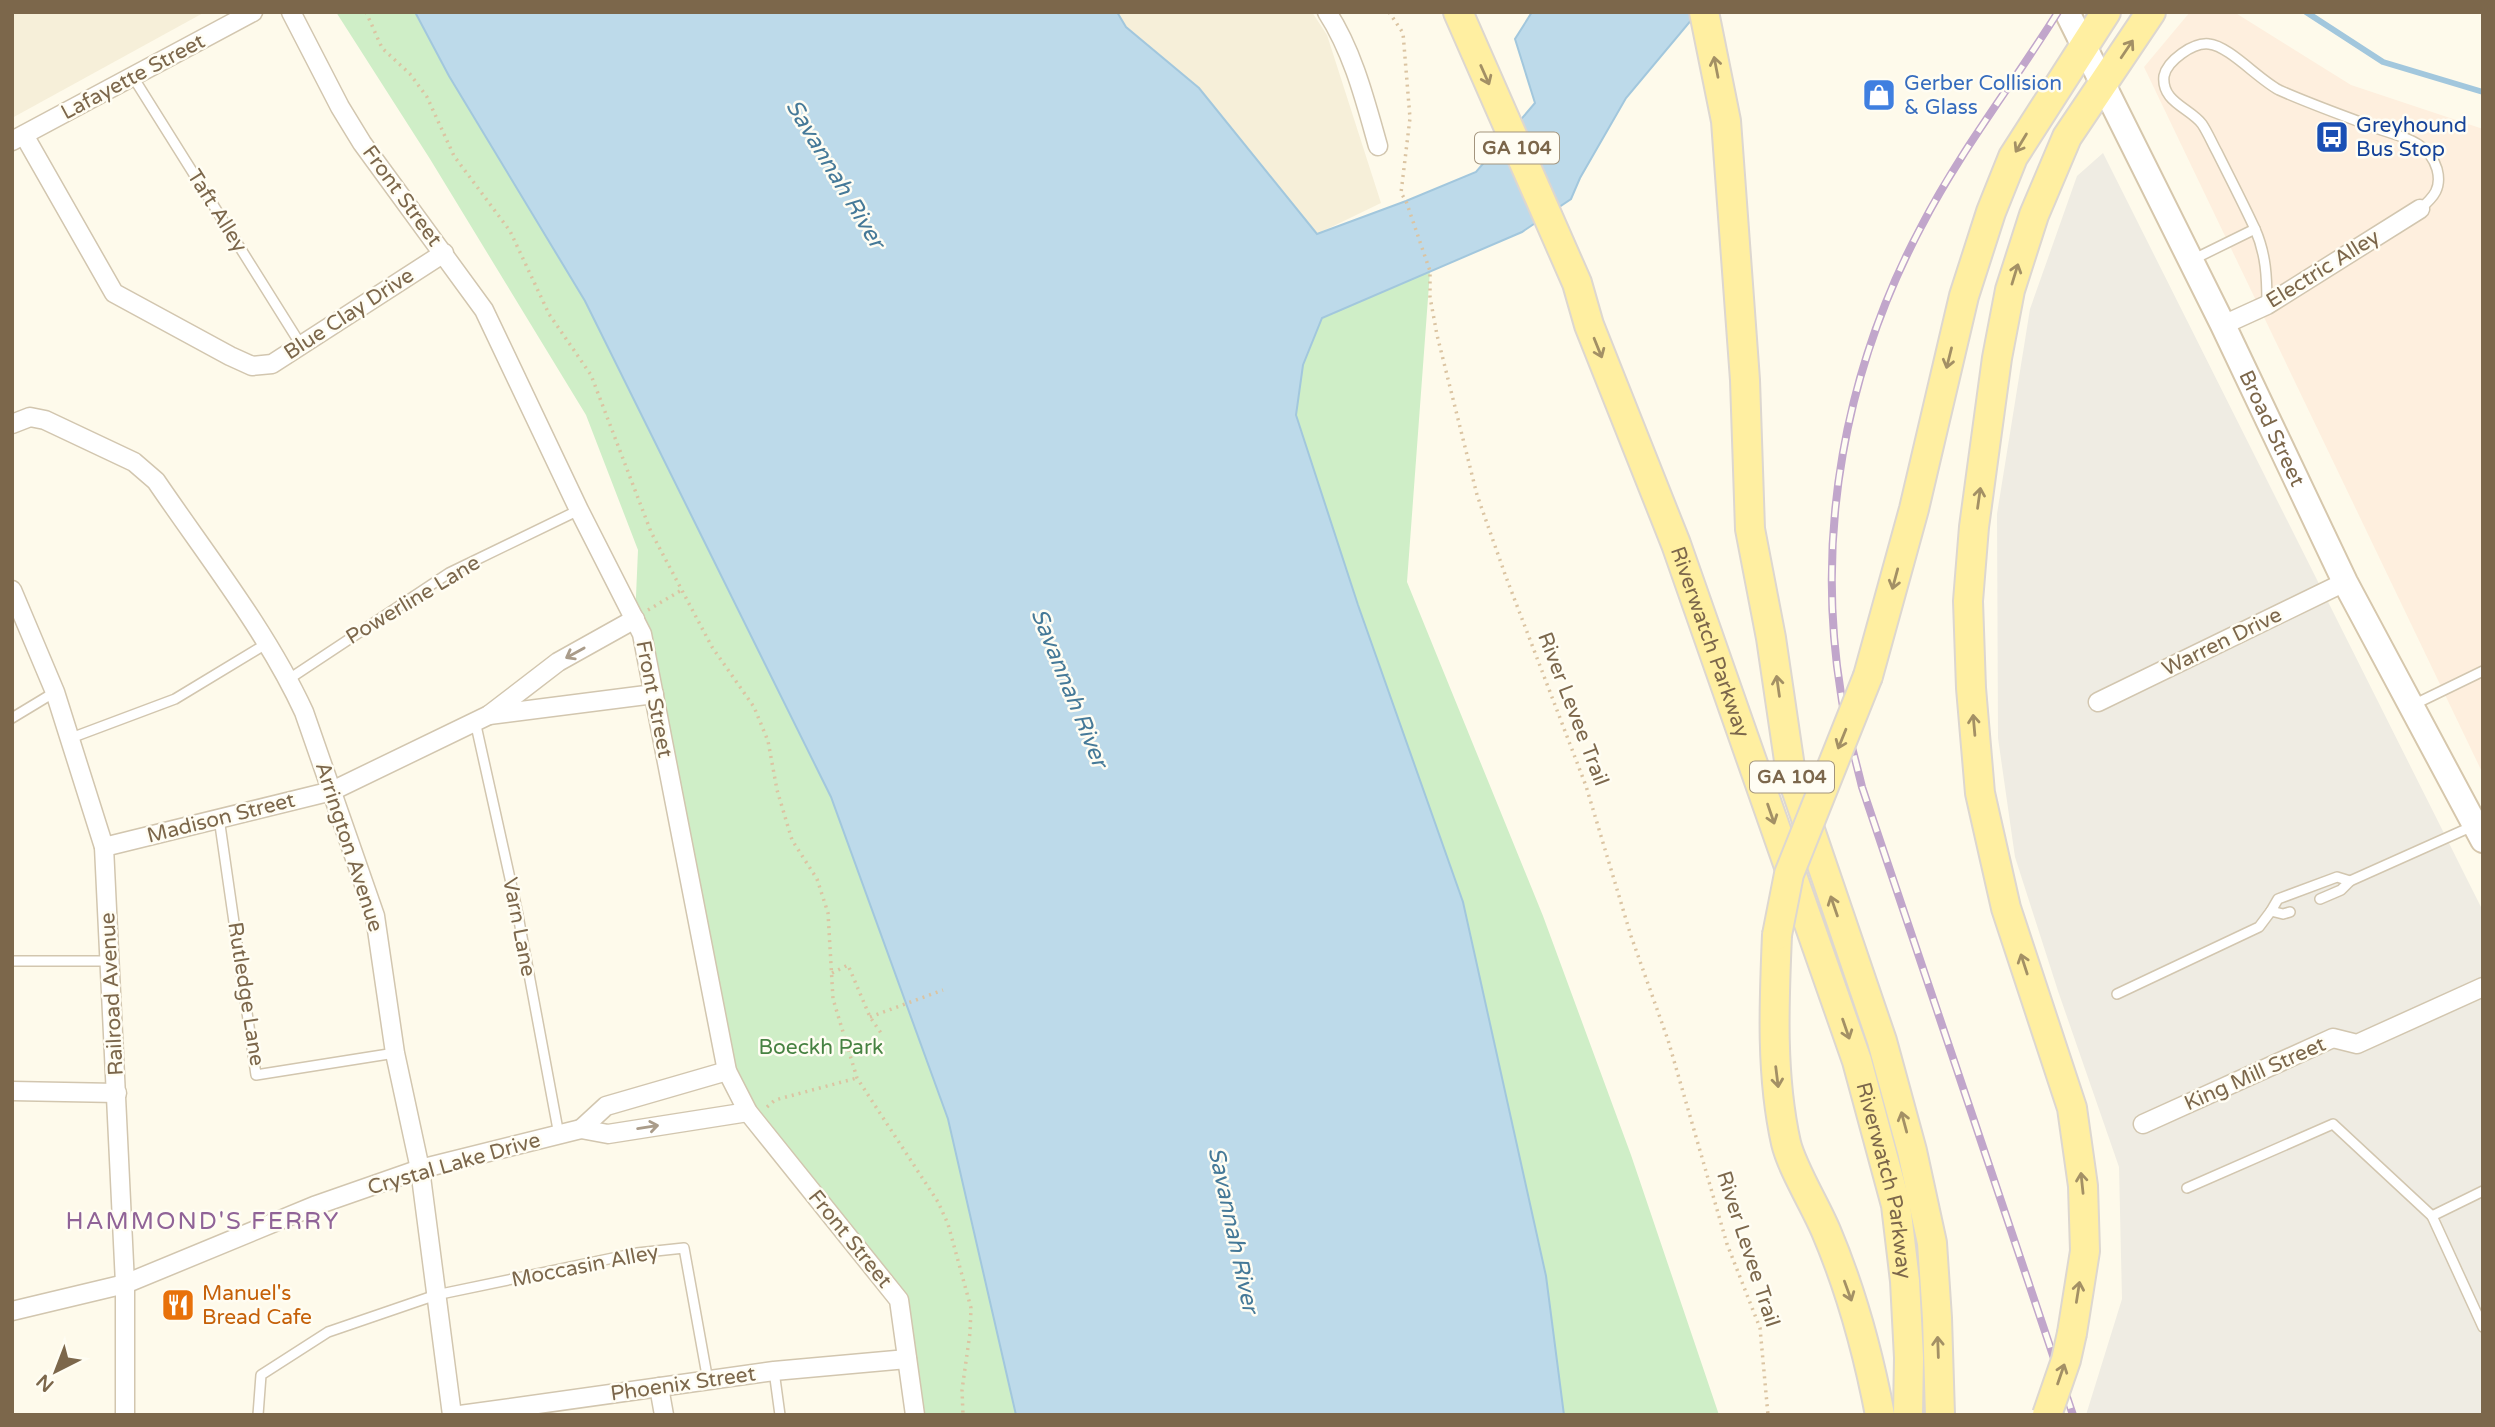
<svg xmlns="http://www.w3.org/2000/svg" width="2495" height="1427" viewBox="0 0 2495 1427" font-family="'Varela Round',sans-serif">
<rect width="100%" height="100%" fill="#fefaeb"/>
<g fill="#f6efd9">
<polygon points="12,12 205,12 12,118"/>
<polygon points="1117,12 1312,12 1327,35 1381,203 1317,234 1199,88 1126,27"/>
</g>
<polygon fill="#feefde" points="2190,12 2234,12 2351,85 2483,129 2483,774 2144,67"/>
<polygon fill="#efece3" points="2103,153 2483,911 2483,1415 2086,1415 2122,1299 2119,1167 2058,991 2015,857 1998,738 1997,514 2030,309 2077,176"/>
<g fill="#cfeec7">
<polygon points="336,12 415,12 449,76 585,301 831,797 948,1119 1016,1415 915,1415 899,1300 735,1089 635,619 638,550 586,415 430,159"/>
<polygon points="1430,271 1407,582 1543,916 1631,1155 1719,1415 1564,1415 1546,1276 1358,605 1296,415 1303,365 1322,318"/>
</g>
<polygon fill="#bddaea" stroke="#a2c7dd" stroke-width="2" points="415,12 1117,12 1126,27 1199,88 1317,234 1406,201 1476,172 1535,103 1515,39 1532,12 1698,12 1626,98 1580,178 1571,199 1522,232 1322,318 1303,365 1296,415 1358,605 1463,902 1546,1276 1564,1415 1016,1415 948,1119 831,797 585,301 449,76"/>
<g fill="none" stroke-linecap="round" stroke-linejoin="round">
<polyline stroke="#a2c7dd" stroke-width="6" points="2306,12 2383,62 2483,92"/>
<defs>
<g id="lane">
<polyline points="133,77 301,345"/>
<path d="M2255,229C2266,254 2267,277 2267,305"/>
<path d="M2192,260L2255,229C2243,203 2230,178 2217,152C2212,143 2208,133 2202,124C2190,108 2161,102 2164,76C2167,61 2193,42 2209,44C2229,46 2258,79 2279,90C2308,103 2339,114 2368,125C2394,136 2428,138 2437,169C2442,188 2434,197 2420,209"/>
<polyline points="289,679 449,573 579,510"/>
<polyline points="2413,705 2483,671"/>
<polyline points="12,718 55,692"/>
<polyline points="475,721 517,910 559,1135"/>
<polyline points="71,738 175,699 266,644"/>
<polyline points="219,818 256,1075 395,1053"/>
<polyline points="2350,881 2473,826"/>
<polyline points="2290,912 2283,914 2271,911 2278,899 2337,877 2350,881 2341,890 2320,899"/>
<polyline points="12,961 110,961"/>
<polyline points="2117,994 2259,927 2271,911"/>
<polyline points="2187,1188 2333,1124 2432,1216"/>
<polyline points="2483,1191 2432,1216 2483,1327"/>
<polyline points="774,1371 780,1415"/>
<polyline points="258,1415 261,1375 328,1332 436,1295 637,1253 684,1248 708,1381"/>
</g>
<g id="street">
<polyline points="291,12 340,107 362,143 484,310 579,510 642,634 727,1071 748,1112 899,1300 915,1415"/>
<path d="M1327,12C1353,52 1365,100 1378,146"/>
<polyline points="24,135 114,293 230,356 252,366 272,364 444,253"/>
<polyline points="12,141 253,12"/>
<polyline points="2223,325 2267,305 2420,209"/>
<path d="M12,424L30,417L45,420L134,462L156,481C207,556 266,630 304,712L375,916L395,1053L420,1169L452,1415"/>
<polyline points="12,590 55,692 104,847 125,1284 125,1415"/>
<polyline points="2098,702 2345,582"/>
<polyline points="489,715 654,694"/>
<polyline points="104,847 332,791 489,715 558,662 635,619"/>
<polyline points="12,1091 117,1093"/>
<polyline points="2143,1124 2333,1038 2357,1044 2483,987"/>
<polyline points="581,1129 606,1106 727,1071"/>
<polyline points="12,1311 125,1284 314,1206 420,1169 581,1129 608,1134 748,1112"/>
<polyline points="659,1387 664,1415"/>
<polyline points="460,1415 774,1371 907,1359"/>
</g>
<g id="secondary">
<path id="s1" d="M2067,12L2223,325L2345,582L2483,840"/>
</g>
<g id="primary">
<path id="s2" d="M1458,12L1577,283L1589,325L1676,544L1857,1061L1896,1205L1905,1281L1909,1358L1908,1415"/>
<polyline points="1704,12 1726,121 1745,380 1750,529 1771,638 1791,774 1882,1041 1912,1151 1932,1243 1937,1318 1940,1415"/>
<polyline points="1868,676 1914,509 1964,296 1991,212 2013,157 2106,12"/>
<path d="M1777,935C1774,1004 1771,1076 1786,1143C1792,1168 1815,1205 1826,1231C1851,1290 1868,1352 1880,1415"/>
<polyline points="2072,1333 2085,1251 2083,1186 2072,1108 2006,908 1980,793 1971,688 1968,601 1974,527 1997,358 2010,290 2034,215 2067,137 2151,12"/>
</g>
</defs>
<use href="#lane" stroke="#d2c6af" stroke-width="12"/>
<use href="#street" stroke="#d2c6af" stroke-width="21"/>
<use href="#secondary" stroke="#d6c7ac" stroke-width="28"/>
<use href="#primary" stroke="#ddd7d0" stroke-width="32"/>
<g stroke="#dbc4a2" stroke-width="3.5" stroke-dasharray="2 5" stroke-linecap="butt">
<polyline points="366,12 382,48 410,74 427,97 454,156 510,231 549,314 591,375 651,532 712,647 754,707 768,741 777,790 792,840 817,879 828,913 833,999 857,1078 938,1202 948,1224 971,1308 970,1333 962,1390 963,1415"/>
<polyline points="1389,12 1403,33 1410,118 1401,193 1406,201 1430,271 1430,297 1437,335 1477,495 1506,577 1586,786 1631,936 1668,1040 1727,1244 1760,1328 1768,1415"/>
<polyline points="648,610 680,591"/>
<polyline points="832,973 848,965 870,1017 881,1033"/>
<polyline points="870,1017 943,990"/>
<polyline points="767,1107 775,1100 857,1078"/>
</g>
<use href="#lane" stroke="#fff" stroke-width="9"/>
<use href="#street" stroke="#fff" stroke-width="18"/>
<use href="#secondary" stroke="#fff" stroke-width="24"/>
<use href="#primary" stroke="#ffefa1" stroke-width="28"/>
<defs>
<path id="rail" d="M2058,12C2013,84 1960,151 1921,227C1845,370 1815,534 1841,694C1845,725 1855,757 1862,787L2073,1415"/>
</defs>
<use href="#rail" stroke="#c1a6cb" stroke-width="8"/>
<use href="#rail" stroke="#fffdf3" stroke-width="5" stroke-dasharray="16" stroke-linecap="butt"/>
<defs>
<g id="primary-bridge">
<polyline points="1777,935 1789,874 1868,676"/>
<polyline points="2047,1415 2066,1360 2072,1333"/>
</g>
</defs>
<use href="#primary-bridge" stroke="#ddd7d0" stroke-width="32" stroke-linecap="butt"/>
<use href="#primary-bridge" stroke="#ffefa1" stroke-width="28"/>
</g>
<defs><path id="oneway-shaft" d="M-6 0H5M1.5-3L5.5 0L1.5 3" fill="none" stroke-width="1.6" stroke-linecap="round" stroke-linejoin="round" transform="scale(1.75)"/></defs>
<g stroke="#a39065">
<use href="#oneway-shaft" transform="translate(2127 49) rotate(-56)"/>
<use href="#oneway-shaft" transform="translate(1716 67) rotate(-101)"/>
<use href="#oneway-shaft" transform="translate(1485 75) rotate(66)"/>
<use href="#oneway-shaft" transform="translate(2021 143) rotate(121)"/>
<use href="#oneway-shaft" transform="translate(2015 274) rotate(-73)"/>
<use href="#oneway-shaft" transform="translate(1598 348) rotate(68)"/>
<use href="#oneway-shaft" transform="translate(1949 358) rotate(104)"/>
<use href="#oneway-shaft" transform="translate(1979 498) rotate(-82)"/>
<use href="#oneway-shaft" transform="translate(1895 579) rotate(105)"/>
<use href="#oneway-shaft" transform="translate(1778 686) rotate(-98)"/>
<use href="#oneway-shaft" transform="translate(1974 725) rotate(-95)"/>
<use href="#oneway-shaft" transform="translate(1842 739) rotate(112)"/>
<use href="#oneway-shaft" transform="translate(1771 814) rotate(71)"/>
<use href="#oneway-shaft" transform="translate(1834 906) rotate(-109)"/>
<use href="#oneway-shaft" transform="translate(2024 964) rotate(-108)"/>
<use href="#oneway-shaft" transform="translate(1846 1029) rotate(71)"/>
<use href="#oneway-shaft" transform="translate(1777 1077) rotate(83)"/>
<use href="#oneway-shaft" transform="translate(1904 1122) rotate(-105)"/>
<use href="#oneway-shaft" transform="translate(2082 1183) rotate(-96)"/>
<use href="#oneway-shaft" transform="translate(1848 1291) rotate(70)"/>
<use href="#oneway-shaft" transform="translate(2078 1292) rotate(-81)"/>
<use href="#oneway-shaft" transform="translate(1938 1347) rotate(-92)"/>
<use href="#oneway-shaft" transform="translate(2061 1374) rotate(-71)"/>
</g>
<g stroke="#aa9c8a">
<use href="#oneway-shaft" transform="translate(575 653) rotate(151)"/>
<use href="#oneway-shaft" transform="translate(648 1127) rotate(-9)"/>
</g>
<defs>
<symbol id="shop-square" viewBox="-11 -11 22 22"><rect x="-9" y="-9" width="18" height="18" rx="4" fill="#3f7fe0" stroke="#fffdf3"/><path d="M-5-2.5h2.3a2.7 3.5 0 0 1 5.4 0H5L5.5 6h-11ZM-1.5-2.5h3a1.5 2.3 0 0 0-3 0Z" fill="#fff"/></symbol>
<symbol id="bus-square" viewBox="-11 -11 22 22"><rect x="-9" y="-9" width="18" height="18" rx="4" fill="#1a4fb4" stroke="#fffdf3"/><path d="M-5-6H5V4H4V6H2V4H-2V6H-4V4H-5ZM-3.5-4V0h7V-4ZM-3.5 1.2v1.5H-2V1.2ZM2 1.2v1.5H3.5V1.2Z" fill="#fff"/></symbol>
<symbol id="restaurant-square" viewBox="-11 -11 22 22"><rect x="-9" y="-9" width="18" height="18" rx="4" fill="#e8710a" stroke="#fffdf3"/><path d="M-5-6h1v4h1v-4h1v4h1v-4h1v5L-1.5 .5V6h-2V.5L-5-1ZM5-6V6H3V1.5H1.5Q1.5-4 5-6Z" fill="#fff"/></symbol>
</defs>
<g fill-rule="evenodd">
<use href="#shop-square" x="1860" y="76" width="38" height="38"/>
<use href="#bus-square" x="2313" y="118" width="38" height="38"/>
<use href="#restaurant-square" x="159" y="1286" width="38" height="38"/>
</g>
<g text-anchor="middle" dominant-baseline="central" stroke-width="5" stroke-linejoin="round" paint-order="stroke">
<g fill="#fffdf3" stroke="#a3947d" stroke-width="2">
<rect x="1475" y="132.5" width="84" height="31" rx="5"/>
<rect x="1750" y="761.5" width="84" height="31" rx="5"/>
</g>
<g font-size="19" font-weight="bold" fill="#7c674b">
<text x="1517" y="148">GA 104</text>
<text x="1792" y="777">GA 104</text>
</g>
<g font-size="21" fill="#7c674b" stroke="#fffdf3">
<text transform="translate(133 77) rotate(-28)">Lafayette Street</text>
<text transform="translate(402 196) rotate(54)">Front Street</text>
<text transform="translate(217 211) rotate(58)">Taft Alley</text>
<text transform="translate(2323 269) rotate(-32)">Electric Alley</text>
<text transform="translate(349 314) rotate(-33)">Blue Clay Drive</text>
<text stroke="none"><textPath href="#s1" startOffset="464">Broad Street</textPath></text>
<text transform="translate(413 600) rotate(-31)">Powerline Lane</text>
<text stroke="none"><textPath href="#s2" startOffset="679">Riverwatch Parkway</textPath></text>
<text transform="translate(2222 642) rotate(-26)">Warren Drive</text>
<text transform="translate(654 699) rotate(79)">Front Street</text>
<text transform="translate(1573 709) rotate(69)">River Levee Trail</text>
<text transform="translate(221 818) rotate(-14)">Madison Street</text>
<text transform="translate(349 847) rotate(72)">Arrington Avenue</text>
<text transform="translate(519 927) rotate(79)">Varn Lane</text>
<text transform="translate(112 994) rotate(-93)">Railroad Avenue</text>
<text transform="translate(246 994) rotate(81)">Rutledge Lane</text>
<text transform="translate(2255 1074) rotate(-24)">King Mill Street</text>
<text transform="translate(454 1164) rotate(-16)">Crystal Lake Drive</text>
<text stroke="none"><textPath href="#s2" startOffset="1246">Riverwatch Parkway</textPath></text>
<text transform="translate(850 1239) rotate(51)">Front Street</text>
<text transform="translate(1748 1249) rotate(72)">River Levee Trail</text>
<text transform="translate(585 1266) rotate(-11)">Moccasin Alley</text>
<text transform="translate(683 1384) rotate(-8)">Phoenix Street</text>
</g>
<g font-size="21" fill="#366cbe" stroke="#fffdf3" text-anchor="start">
<text x="1904" y="83">Gerber Collision<tspan x="1904" dy="24">&amp; Glass</tspan></text>
</g>
<g font-size="21" fill="#164399" stroke="#fffdf3" text-anchor="start">
<text x="2356" y="125">Greyhound<tspan x="2356" dy="24">Bus Stop</tspan></text>
</g>
<g font-size="21" fill="#478242" stroke="#fffdf3">
<text x="821" y="1047">Boeckh Park</text>
</g>
<g font-size="21" fill="#c56008" stroke="#fffdf3" text-anchor="start">
<text x="202" y="1293">Manuel's<tspan x="202" dy="24">Bread Cafe</tspan></text>
</g>
<g font-size="23" font-style="italic" fill="#457998" stroke="#fffdf3">
<text transform="translate(835 174) rotate(59)">Savannah River</text>
<text transform="translate(1069 688) rotate(68)">Savannah River</text>
<text transform="translate(1233 1230) rotate(78)">Savannah River</text>
</g>
<g font-size="24" letter-spacing="2" fill="#906397" stroke="#fffdf3">
<text x="203" y="1221">HAMMOND'S FERRY</text>
</g>
</g>
<rect width="2495" height="1427" fill="none" stroke="#7c674b" stroke-width="28"/>
<g transform="translate(56 1371) rotate(222)" stroke="#fffdf3" stroke-width="5" paint-order="stroke">
<path d="M0-5L12 26L0 18L-12 26Z" fill="#7c674b"/>
<text y="-10" font-size="19" font-weight="bold" text-anchor="middle" fill="#7c674b">N</text>
</g>
</svg>
